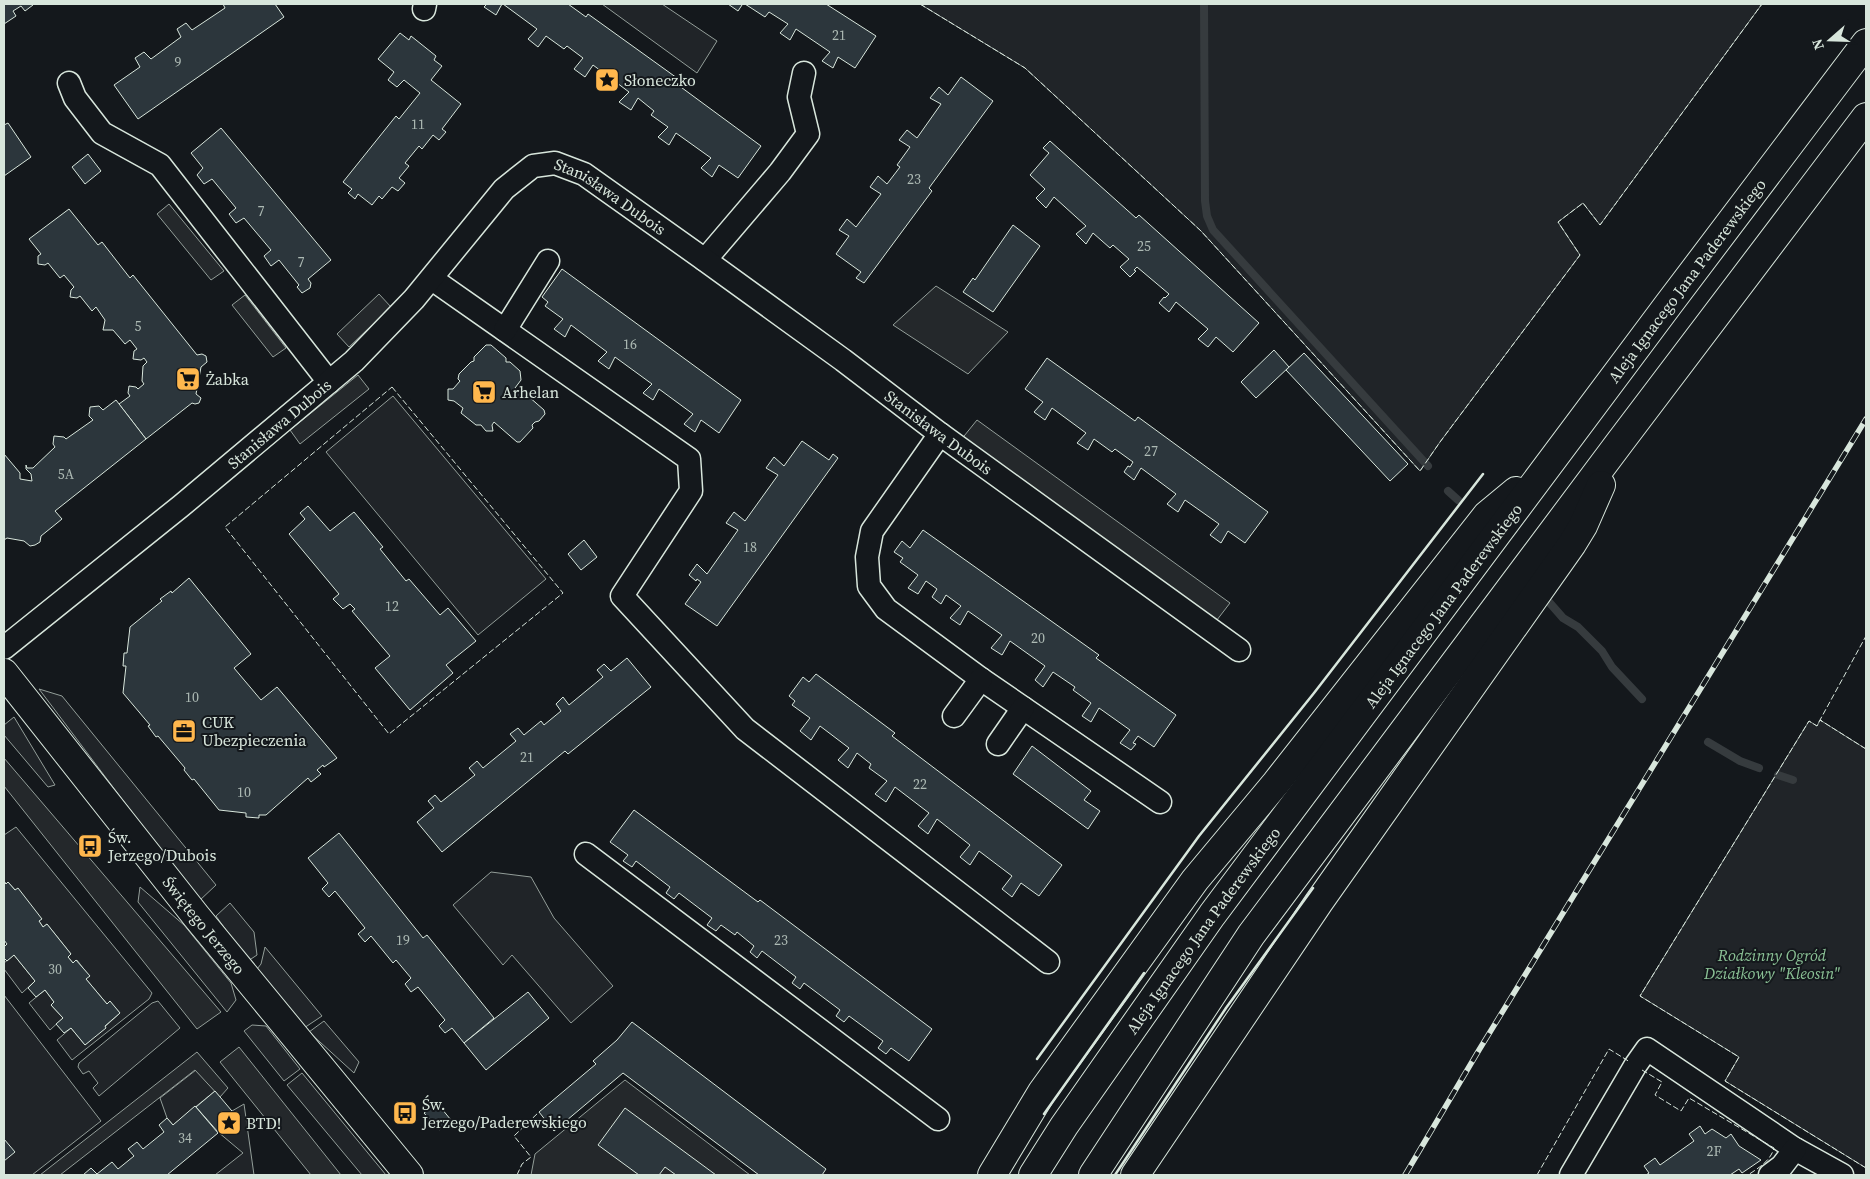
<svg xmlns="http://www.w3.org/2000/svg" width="1870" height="1179" viewBox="0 0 1870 1179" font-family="'Source Serif 4',serif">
<rect width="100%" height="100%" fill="#14181c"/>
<g fill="#202428" stroke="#939e99">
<polygon points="602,4 662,4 717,41 697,73"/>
<polygon points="920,4 1762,4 1600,225 1583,203 1558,222 1580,255 1440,442 1420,471 1201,231 1025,68"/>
<polygon points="393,396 546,579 478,635 326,452"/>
<polygon points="39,689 62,696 216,885 199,901"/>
<polygon points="14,717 55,785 48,787 4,735 4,725"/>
<polygon points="1820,720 1866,749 1866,1168 1725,1081 1739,1057 1640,996 1809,721 1817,726"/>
<polygon points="16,827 152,993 149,999 72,1060 57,1040 71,1028 85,1045 120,1013 110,1002 107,1004 86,979 89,976 77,960 73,963 68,957 71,954 47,924 43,927 39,921 41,919 8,882 6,884 4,881 4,835"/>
<polygon points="491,872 531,877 554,918 613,986 571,1023 512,955 503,965 453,905"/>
<polygon points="140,887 184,925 231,983 236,1000 227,1012 138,902"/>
<polygon points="230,903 254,932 257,955 248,961 216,916"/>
<polygon points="265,947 322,1016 304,1028 257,969 261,964"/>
<polygon points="14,955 35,981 22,993 4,969 4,963"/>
<polygon points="45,990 54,1002 51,1005 63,1018 50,1030 29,1003"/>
<polygon points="4,995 101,1121 32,1175 4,1175"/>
<polygon points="158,1001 180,1028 99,1096 93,1088 98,1083 89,1071 83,1074 78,1067 79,1063 152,1003"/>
<polygon points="324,1021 359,1062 354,1073 309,1032"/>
<polygon points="252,1025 266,1026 300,1069 284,1081 244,1031"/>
<polygon points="196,1070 215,1091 173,1125 167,1118 160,1098"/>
<polygon points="302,1073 386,1175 362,1175 287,1085"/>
<polygon points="244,1104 254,1175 215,1175 243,1153 218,1132 236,1117 232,1111"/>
</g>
<g fill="#24282b" stroke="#939e99">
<polygon points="169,204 224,271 211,280 157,214"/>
<polygon points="936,286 1008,332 968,374 893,325"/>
<polygon points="379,294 391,307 349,347 337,334"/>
<polygon points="245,295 286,348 273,357 232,305"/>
<polygon points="358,375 369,389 300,444 290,430"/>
<polygon points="977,420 1230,603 1210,629 956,446"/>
<polygon points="4,758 221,1012 197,1029 4,786"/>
<polygon points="239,1047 341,1175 311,1175 220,1062"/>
<polygon points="197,1052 228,1088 220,1097 195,1070 60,1175 40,1175"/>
<polygon points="625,1080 750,1175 531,1175 535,1154"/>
</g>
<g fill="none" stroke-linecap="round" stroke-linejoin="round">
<g stroke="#363b3e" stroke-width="8">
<polyline points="1204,4 1205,201 1207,216 1213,230 1428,466"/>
<polyline points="1448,491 1458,500"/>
<polyline points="1549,602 1563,618 1578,627 1602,651 1612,667 1642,699"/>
<polyline points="1708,742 1740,761 1759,768"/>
<polyline points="1778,775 1793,780"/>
</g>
</g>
<g fill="#2c363c" stroke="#d8e6dc">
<polygon points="4,4 32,4 33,5 25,11 21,6 13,11 16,16 4,24"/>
<polygon points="223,4 275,4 284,17 138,119 114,85 140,67 135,58 144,52 151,59 181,37 177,29 186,23 192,30 225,8"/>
<polygon points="487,4 502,4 496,15 484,7"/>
<polygon points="503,4 568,4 586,17 588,14 677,78 674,82 761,146 738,178 719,165 712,177 701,168 711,158 676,133 669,145 658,137 668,127 651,115 654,111 638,98 631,110 619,102 629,92 593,65 585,77 574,69 583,58 567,46 564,49 546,36 538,47 528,39 537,29"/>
<polygon points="728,4 741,4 742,5 738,11"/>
<polygon points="745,4 826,4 876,36 855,68 838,57 833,68 822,61 830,52 796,29 790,40 780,33 788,24 769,12 765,17"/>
<polygon points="400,33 409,40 411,36 436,56 434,60 442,66 431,80 461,104 442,129 446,132 439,140 433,135 422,149 419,146 405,163 409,166 399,178 405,183 398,191 392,187 382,199 379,196 372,205 358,194 355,199 348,193 352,189 343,182 396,116 399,119 420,93 404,80 397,87 388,80 394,72 378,59"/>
<polygon points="961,77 993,101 929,188 932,191 864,283 856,278 861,272 836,254 849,236 839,230 847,219 856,227 881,194 870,187 878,176 887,184 900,167 897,165 910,147 899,140 907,130 917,138 941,104 930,98 939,87 948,95"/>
<polygon points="8,123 31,157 4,176 4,125"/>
<polygon points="221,128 331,260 308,279 311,283 310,288 302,293 297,287 299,285 279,260 271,266 264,256 271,250 244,218 236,223 229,214 236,208 212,179 204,184 197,175 203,168 191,153"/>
<polygon points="1050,141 1136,218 1139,215 1259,323 1233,352 1216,337 1208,347 1198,339 1208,329 1176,302 1169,312 1159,303 1164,297 1165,298 1169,294 1137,267 1134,270 1136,271 1130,277 1120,267 1129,259 1113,245 1110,248 1093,233 1086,244 1076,234 1086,226 1054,197 1046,208 1036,198 1045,189 1030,175 1049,153 1043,148"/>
<polygon points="88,154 101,171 85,184 72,167"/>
<polygon points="69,209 98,245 102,242 130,278 133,275 197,355 202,354 206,356 207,362 201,367 196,394 201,398 199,403 195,404 192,403 146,439 119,404 130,396 128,393 129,386 136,387 138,389 144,384 142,381 143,366 147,362 144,358 141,360 133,359 134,351 137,349 130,340 125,344 113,330 103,330 105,320 96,307 92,311 80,296 77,298 70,297 71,290 74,287 64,275 60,278 48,263 45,265 38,264 38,256 41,254 29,239"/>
<polygon points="1013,225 1040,246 993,312 963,292 973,278 975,280"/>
<polygon points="562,269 741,400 719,433 701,420 695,432 684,424 693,414 659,389 653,400 643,393 652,384 615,357 609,369 598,361 607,352 571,325 565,337 554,329 563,319 545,306 548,302 542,297"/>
<polygon points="486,345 491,345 506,358 506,362 510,362 520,371 521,380 515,388 525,397 528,396 544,410 545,414 539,421 535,422 532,425 533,428 520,442 517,442 494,422 492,425 493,431 486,431 481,425 476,425 461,413 463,408 454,401 448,400 448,389 453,389 460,381 458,379 459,374 471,362 474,361 474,357"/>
<polygon points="1274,350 1289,367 1256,398 1241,382"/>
<polygon points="1304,353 1408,464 1390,481 1286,370"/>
<polygon points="1047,358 1135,421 1138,417 1268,512 1245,543 1228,531 1221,543 1210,535 1219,524 1185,500 1178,512 1167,504 1176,494 1141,468 1134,480 1124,472 1128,466 1130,467 1133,462 1115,449 1112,452 1094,439 1088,450 1077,443 1086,433 1052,408 1045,420 1034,412 1043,402 1025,389"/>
<polygon points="116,400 146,439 55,511 62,519 41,536 40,542 35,545 30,546 24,541 7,538 4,540 4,454 20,473 20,479 32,481 31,474 26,469 26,465 27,468 33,468 55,447 53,444 54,436 64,437 66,439 93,420 89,416 90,407 99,406 103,410"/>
<polygon points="802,441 829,460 833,454 838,458 717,626 685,604 701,582 697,579 696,581 689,575 697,564 707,574 738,530 726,523 734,512 745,521 778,475 766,468 774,457 784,466"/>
<polygon points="308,506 330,531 354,512 383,547 380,549 406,581 409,579 440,615 448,608 476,641 446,665 453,673 410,710 375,668 390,656 352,611 355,609 350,604 343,609 333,599 339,594 289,534 305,519 300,513"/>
<polygon points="923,530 1099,655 1096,658 1176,715 1154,747 1138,736 1133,743 1136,744 1131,750 1120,743 1130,730 1099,708 1091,722 1082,716 1091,703 1073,690 1075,687 1053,672 1043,687 1035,680 1045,666 1010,641 1002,655 991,648 1002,635 968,611 960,625 950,618 961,606 946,595 941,604 932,597 937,589 926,581 918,594 908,588 918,575 900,562 903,558 894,552 902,541 910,548"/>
<polygon points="584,540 597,557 581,570 568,554"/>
<polygon points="189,578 251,654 234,668 261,700 277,687 337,758 324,767 323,765 317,770 321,774 311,782 308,778 266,815 259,815 259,818 246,817 246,813 219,810 194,779 192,780 184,770 185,768 158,736 156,737 148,726 150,725 123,693 126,666 123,666 124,653 127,653 130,627 162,601 160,599 171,591 172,593"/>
<polygon points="627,658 651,687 568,754 565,751 442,852 417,822 434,808 428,801 435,795 441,802 475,775 469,768 477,761 483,768 516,741 510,734 518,728 524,735 541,721 544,725 561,711 556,704 563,697 569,705 603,677 597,670 604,664 611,671"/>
<polygon points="816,674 895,733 892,736 1062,865 1039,896 1021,883 1012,897 1002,889 1012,876 979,851 970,865 960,857 970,845 937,819 928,834 918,826 929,813 895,787 886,802 875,794 887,781 869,768 871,764 857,753 848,768 838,760 849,748 820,726 811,740 800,731 810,718 792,705 795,701 789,696 803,677 809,682"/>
<polygon points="1032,746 1091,791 1084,800 1100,811 1088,829 1013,774"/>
<polygon points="634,810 758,902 760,900 932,1029 909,1061 891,1048 886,1054 878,1048 883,1041 849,1016 844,1022 836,1016 840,1010 804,983 800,989 792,983 796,977 762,951 757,958 750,952 754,946 737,932 735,935 721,925 716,931 707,925 712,918 679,893 674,899 666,893 670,887 636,861 632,867 623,861 628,855 610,842"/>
<polygon points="339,833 423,938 427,935 494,1018 464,1043 452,1028 445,1033 439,1026 445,1020 418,987 411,992 405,984 411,978 396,960 393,963 371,936 365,942 358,934 365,928 335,891 329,897 322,889 328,883 308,858"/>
<polygon points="4,881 6,884 8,882 15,890 18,888 42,919 39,921 43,927 47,924 71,954 68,957 73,963 76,960 90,976 86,979 107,1004 110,1001 120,1013 105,1026 106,1028 85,1045 71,1028 64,1033 56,1024 63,1018 51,1005 54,1002 45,990 36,997 28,988 35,981 14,955 7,961 4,958 4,947 7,944 4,940"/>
<polygon points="528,992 549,1018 486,1070 464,1043"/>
<polygon points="632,1022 826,1169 822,1175 759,1175 623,1073 554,1131 539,1112 596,1064 593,1061 617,1040"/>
<polygon points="215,1091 237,1117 218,1132 196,1107"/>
<polygon points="437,1103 451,1120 439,1130 424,1113"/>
<polygon points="195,1106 218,1133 167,1175 83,1175 91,1168 97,1174 112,1162 118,1169 134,1156 128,1149 137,1142 143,1149 164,1132 159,1125 167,1118 173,1125"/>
<polygon points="625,1108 716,1175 676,1175 665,1167 659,1175 639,1175 598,1145"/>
<polygon points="1700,1126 1705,1134 1712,1129 1726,1138 1731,1134 1739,1146 1761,1160 1742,1173 1739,1169 1730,1175 1646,1175 1649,1173 1644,1166 1655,1158 1660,1165 1694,1141 1689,1134"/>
<polygon points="4,1139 15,1152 4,1161"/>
</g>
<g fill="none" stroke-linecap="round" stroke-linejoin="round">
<defs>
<g id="street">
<polyline points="424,9 425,4"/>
<polyline points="69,83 75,98 102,133 160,165 329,382"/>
<polyline points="705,260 780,172 808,134 799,97 804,73"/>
<polyline points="432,279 689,459 691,491 622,596 745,729 1048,962"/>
<polyline points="505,330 548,261"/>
<polyline points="940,434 872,531 867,557 869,586 886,609 981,679 1160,802"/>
<path id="s1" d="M4,648L181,506L354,361L414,299L504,189L533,166L555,163L584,174L705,260L843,360L940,434L1239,650"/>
<polyline points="954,716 981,679"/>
<polyline points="998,744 1023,708"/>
<polyline points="586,854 938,1119"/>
<polyline points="1571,1175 1635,1066 1647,1049 1795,1149 1842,1175"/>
<polyline points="1770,1175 1782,1166 1795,1149"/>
</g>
<g id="secondary">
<path id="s2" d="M4,673L196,916L409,1175"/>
</g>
<g id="primary">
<polyline points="992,1175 1042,1092 1195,880 1276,783 1487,515 1516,491"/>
<path id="s3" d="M1033,1175L1064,1126L1212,915L1668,305L1866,43"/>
<polyline points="1093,1175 1251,935 1620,442 1866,117"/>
<polyline points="1135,1175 1319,902 1572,544 1583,526 1601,485"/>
</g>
</defs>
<use href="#street" stroke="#d8e6dc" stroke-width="25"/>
<use href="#secondary" stroke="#d8e6dc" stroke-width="30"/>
<use href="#primary" stroke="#d8e6dc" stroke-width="30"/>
<use href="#street" stroke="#14181c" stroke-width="22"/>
<use href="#secondary" stroke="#14181c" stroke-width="28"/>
<use href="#primary" stroke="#14181c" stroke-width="28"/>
<defs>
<polyline id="rail" points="1405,1175 1479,1050 1866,419"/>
</defs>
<use href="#rail" stroke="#d8e6dc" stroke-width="5.5"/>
<use href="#rail" stroke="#14181c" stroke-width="4" stroke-dasharray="11" stroke-linecap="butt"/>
<g stroke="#d8e6dc" stroke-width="1" stroke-dasharray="6 2.5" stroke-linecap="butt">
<polyline points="920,4 1025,68 1201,231 1420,471 1440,442 1580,255 1558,222 1583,203 1600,225 1762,4"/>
<polygon points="392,387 563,593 389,734 225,527"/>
<polyline points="1822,721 1820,720 1866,636"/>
<polyline points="1866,749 1820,720 1817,726 1809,721 1640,996 1739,1057 1725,1081 1866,1168"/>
<path d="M1642,1070L1662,1082L1655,1095L1681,1111L1689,1098L1774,1148C1770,1162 1758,1168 1748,1175"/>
<polyline points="517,1175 522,1164 531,1157 514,1136 539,1112"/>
<polyline points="1537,1175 1609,1049 1630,1062"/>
</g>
<g stroke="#d8e6dc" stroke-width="2.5">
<polyline points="1037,1059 1199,836 1314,693 1483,474"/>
<polyline points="1044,1114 1144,973"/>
<polyline points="1115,1175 1226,1008 1313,888"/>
</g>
</g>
<defs>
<symbol id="sight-square" viewBox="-11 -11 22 22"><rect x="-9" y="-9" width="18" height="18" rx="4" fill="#ffb74d" stroke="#14181c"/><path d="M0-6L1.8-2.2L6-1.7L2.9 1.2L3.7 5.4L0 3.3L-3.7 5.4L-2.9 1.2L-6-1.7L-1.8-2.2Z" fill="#111"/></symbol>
<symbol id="supermarket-square" viewBox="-11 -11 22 22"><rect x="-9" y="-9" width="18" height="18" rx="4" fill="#ffb74d" stroke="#14181c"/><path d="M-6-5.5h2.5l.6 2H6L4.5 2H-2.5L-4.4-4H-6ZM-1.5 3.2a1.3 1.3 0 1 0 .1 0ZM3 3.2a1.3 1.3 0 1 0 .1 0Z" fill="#111"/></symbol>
<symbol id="office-square" viewBox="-11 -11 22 22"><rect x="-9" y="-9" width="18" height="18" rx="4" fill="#ffb74d" stroke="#14181c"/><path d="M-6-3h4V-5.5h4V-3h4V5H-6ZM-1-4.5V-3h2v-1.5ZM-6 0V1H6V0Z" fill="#111"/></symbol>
<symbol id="bus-square" viewBox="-11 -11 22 22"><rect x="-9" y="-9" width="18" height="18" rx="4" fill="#ffb74d" stroke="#14181c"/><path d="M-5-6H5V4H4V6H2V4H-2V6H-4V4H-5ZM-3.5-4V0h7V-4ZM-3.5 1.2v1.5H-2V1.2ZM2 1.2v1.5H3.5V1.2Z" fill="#111"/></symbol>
</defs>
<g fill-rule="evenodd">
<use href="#sight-square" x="593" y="66" width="28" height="28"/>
<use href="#supermarket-square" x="174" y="365" width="28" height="28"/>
<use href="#supermarket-square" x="470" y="378" width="28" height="28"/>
<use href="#office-square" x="170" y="717" width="28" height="28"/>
<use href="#bus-square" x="76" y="832" width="28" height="28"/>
<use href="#bus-square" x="391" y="1099" width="28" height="28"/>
<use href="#sight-square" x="215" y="1109" width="28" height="28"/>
</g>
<g text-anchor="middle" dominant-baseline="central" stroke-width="4" stroke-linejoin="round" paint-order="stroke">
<g font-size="14" fill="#adbab4">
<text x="839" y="35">21</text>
<text x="178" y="62">9</text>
<text x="418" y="124">11</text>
<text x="914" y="179">23</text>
<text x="261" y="211">7</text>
<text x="1144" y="246">25</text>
<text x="301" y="262">7</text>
<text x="138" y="326">5</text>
<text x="630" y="344">16</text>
<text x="1151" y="451">27</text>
<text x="66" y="474">5A</text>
<text x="750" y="547">18</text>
<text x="392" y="606">12</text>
<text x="1038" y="638">20</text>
<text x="192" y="697">10</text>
<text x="527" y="757">21</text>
<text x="920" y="784">22</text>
<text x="244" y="792">10</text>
<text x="403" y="940">19</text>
<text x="781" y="940">23</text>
<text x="55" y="969">30</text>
<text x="185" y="1138">34</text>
<text x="1714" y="1151">2F</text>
</g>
<g font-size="16" fill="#d8e6dc" stroke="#14181c" text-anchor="start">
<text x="624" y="80">Słoneczko</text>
<text x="206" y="379">Żabka</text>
<text x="502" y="392">Arhelan</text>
<text x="202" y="722">CUK<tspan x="202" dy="18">Ubezpieczenia</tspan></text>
<text x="108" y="837">Św.<tspan x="108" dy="18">Jerzego/Dubois</tspan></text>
<text x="422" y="1104">Św.<tspan x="422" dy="18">Jerzego/Paderewskiego</tspan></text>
<text x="246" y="1123">BTD!</text>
</g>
<g font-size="16" fill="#d8e6dc" stroke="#14181c">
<text stroke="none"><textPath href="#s1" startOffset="805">Stanisława Dubois</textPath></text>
<text stroke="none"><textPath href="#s3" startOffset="1108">Aleja Ignacego Jana Paderewskiego</textPath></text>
<text stroke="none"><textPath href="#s1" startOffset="355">Stanisława Dubois</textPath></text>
<text stroke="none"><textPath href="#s1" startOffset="1210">Stanisława Dubois</textPath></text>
<text stroke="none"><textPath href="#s3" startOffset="702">Aleja Ignacego Jana Paderewskiego</textPath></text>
<text stroke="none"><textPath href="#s2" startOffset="322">Świętego Jerzego</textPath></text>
<text stroke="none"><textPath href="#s3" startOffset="298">Aleja Ignacego Jana Paderewskiego</textPath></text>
</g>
<g font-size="16" font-style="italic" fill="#8ac095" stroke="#14181c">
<text x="1772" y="955">Rodzinny Ogród<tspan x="1772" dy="18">Działkowy "Kleosin"</tspan></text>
</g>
</g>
<rect width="1870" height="1179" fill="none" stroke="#d8e6dc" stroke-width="10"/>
<g transform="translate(1830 40) rotate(250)" stroke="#14181c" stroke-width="4" paint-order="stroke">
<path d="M0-4L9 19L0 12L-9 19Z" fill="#d8e6dc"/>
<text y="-8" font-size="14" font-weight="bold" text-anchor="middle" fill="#d8e6dc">N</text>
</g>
</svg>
